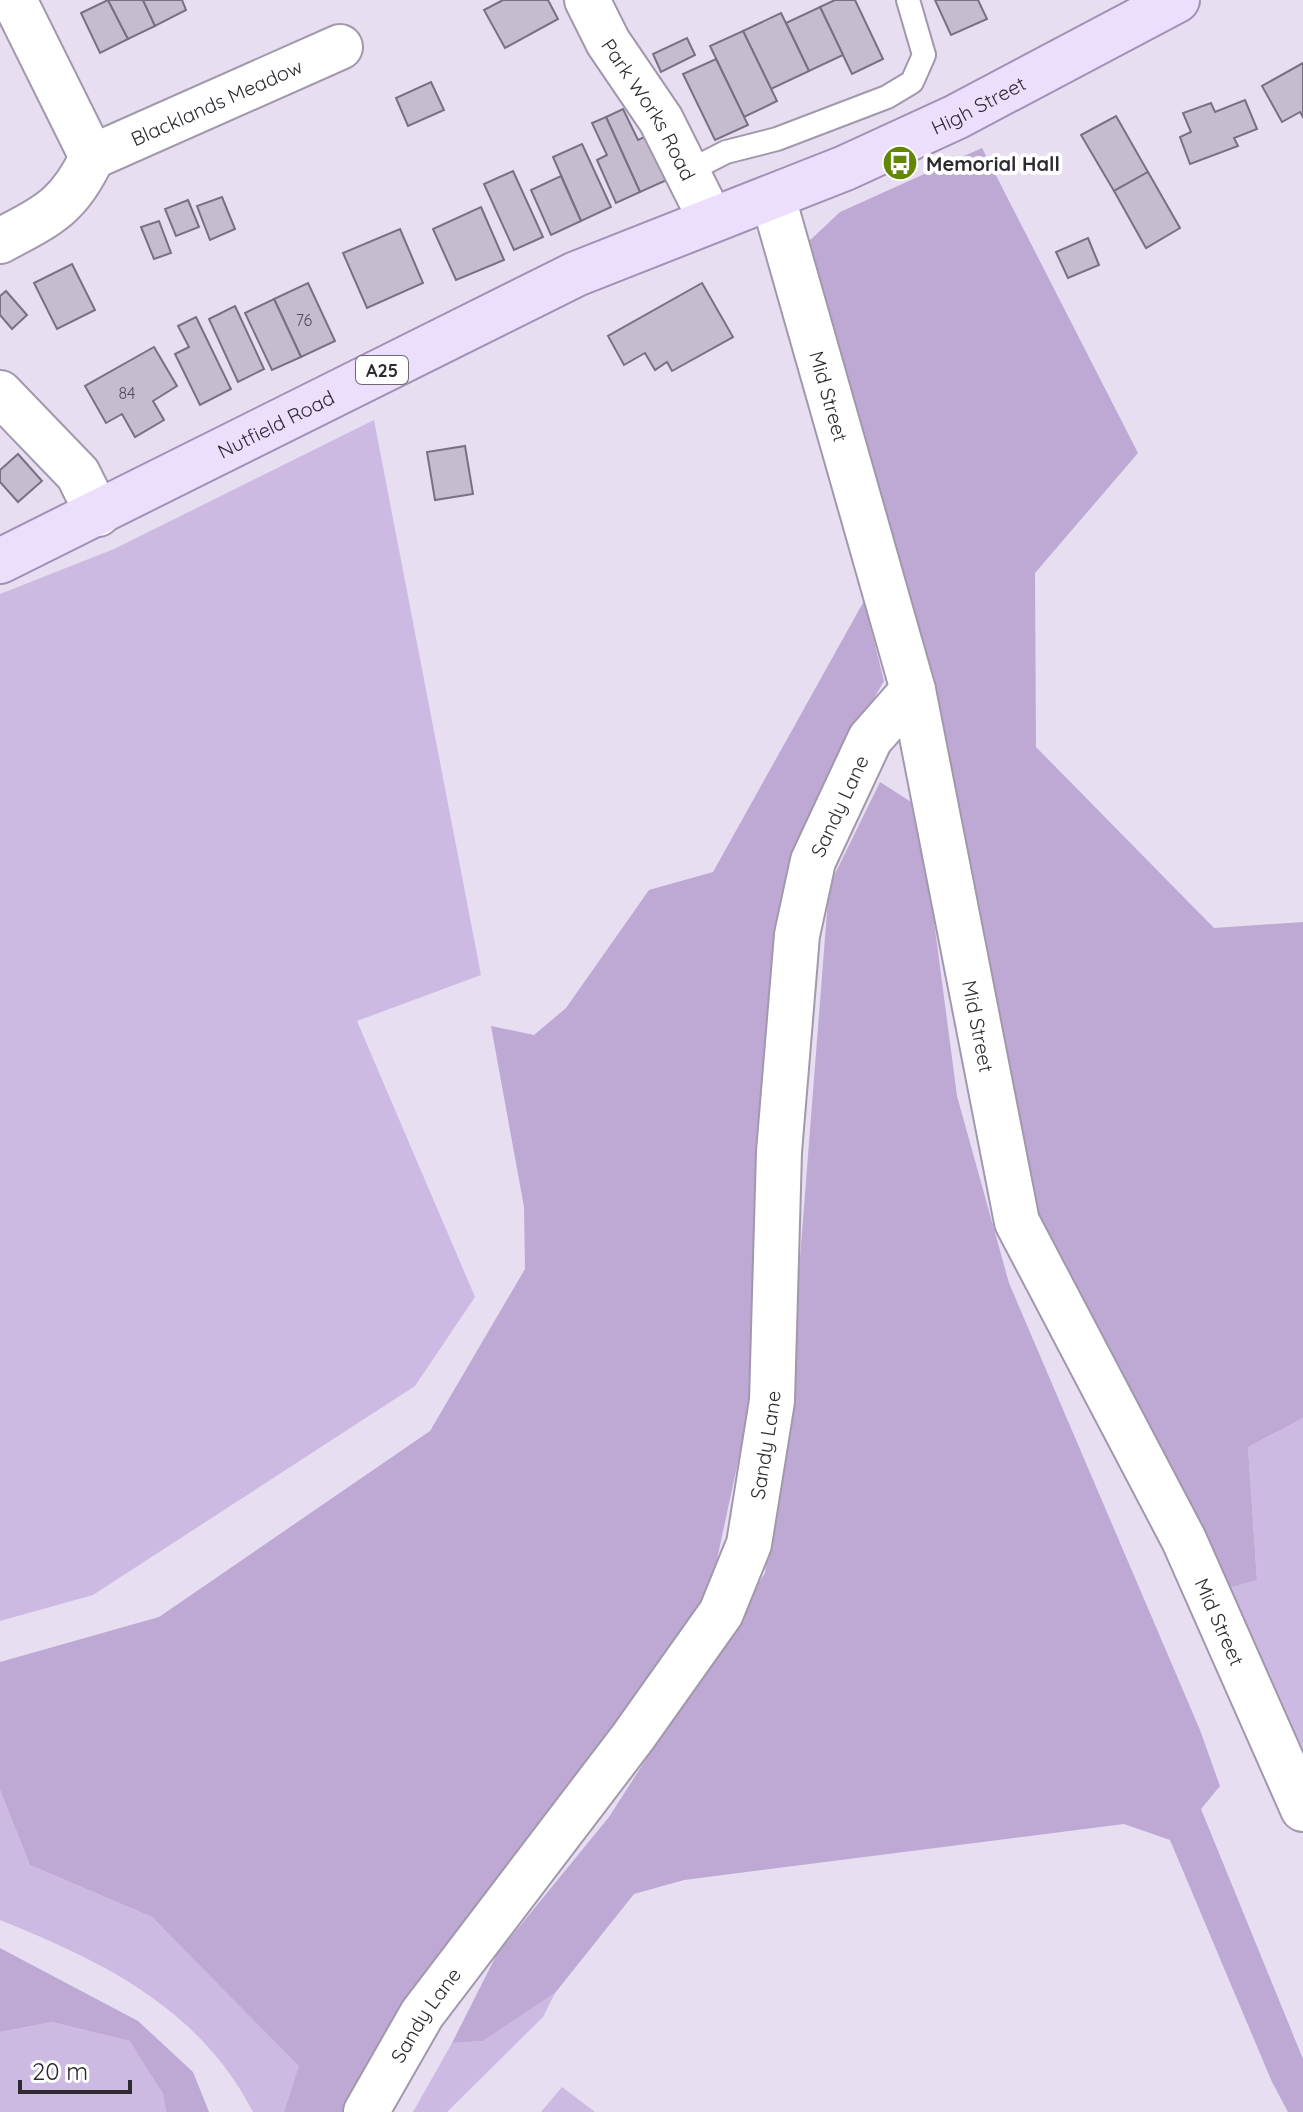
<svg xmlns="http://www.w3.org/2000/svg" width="1303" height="2112" viewBox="0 0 1303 2112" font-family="Quicksand,sans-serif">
<rect width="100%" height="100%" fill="#e7def2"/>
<g fill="#ccbae2">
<polygon points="374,420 481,975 357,1021 475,1297 415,1386 93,1595 0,1621 0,594 114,549"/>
<polygon points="1303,1418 1303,1749 1220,1590 1257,1579 1248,1447"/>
<path d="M0,1790L30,1865L152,1917L300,2066L284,2112H253C199,2008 104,1962 0,1920Z"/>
<polygon points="555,1993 543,2017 447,2112 413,2112 452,2043 483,2041"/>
<polygon points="52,2022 131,2041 163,2094 166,2112 0,2112 0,2032"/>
<polygon points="562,2087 595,2112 541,2112"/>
</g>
<g fill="#bda9d4">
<polygon points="982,148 1138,453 1035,573 1036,747 1214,928 1303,922 1303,1418 1248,1447 1257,1580 1220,1590 1025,1196 805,245 840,212"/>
<polygon points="864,601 884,681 833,770 785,894 755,1193 750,1406 710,1592 632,1718 389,2036 342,2112 284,2112 299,2066 152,1917 30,1865 0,1790 0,1662 159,1617 430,1431 525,1269 524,1207 491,1026 534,1035 566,1008 649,890 713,872"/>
<polygon points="880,782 919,807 957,1096 1009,1283 1200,1730 1220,1786 1201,1809 1303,2059 1303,2112 1288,2112 1272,2082 1170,1840 1124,1824 684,1880 634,1894 555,1993 483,2041 452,2043 497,1954 609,1817 765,1573 791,1374 829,886"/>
<polygon points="0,1948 138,2021 193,2072 209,2112 166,2112 163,2094 130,2041 52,2022 0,2032"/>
</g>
<g fill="#c5bcd0" stroke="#797183" stroke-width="2">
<polygon points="108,0 128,39 100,53 81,13"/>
<polygon points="108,0 143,0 155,26 128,39"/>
<polygon points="143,0 182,0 186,10 155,26"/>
<polygon points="503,0 548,0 558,19 505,48 484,10"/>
<polygon points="835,0 855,0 883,59 852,74 820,7"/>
<polygon points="935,0 978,0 987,19 951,35"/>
<polygon points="820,7 843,55 809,71 786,23"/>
<polygon points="781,13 809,71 771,89 743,31"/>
<polygon points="743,31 777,101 744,117 710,46"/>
<polygon points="687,38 695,55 661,72 653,54"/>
<polygon points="716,59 748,125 715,140 683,74"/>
<polygon points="1303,63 1303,117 1300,112 1282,122 1262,86"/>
<polygon points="431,82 444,110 408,126 396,98"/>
<polygon points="1245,100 1257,129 1234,138 1238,146 1190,164 1180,137 1191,132 1183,113 1211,103 1215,112"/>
<polygon points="623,109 638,140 649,135 669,179 640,192 606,117"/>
<polygon points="1116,116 1148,172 1114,191 1081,135"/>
<polygon points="606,117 640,192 616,203 597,160 607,155 592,123"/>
<polygon points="582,144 611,207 581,221 553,157"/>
<polygon points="513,171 543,237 514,250 484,184"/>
<polygon points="1148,172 1180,228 1146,248 1114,191"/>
<polygon points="561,176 581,221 551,235 531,190"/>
<polygon points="222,197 235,229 210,240 197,206"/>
<polygon points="188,200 199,227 176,236 165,209"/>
<polygon points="481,207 504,260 456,280 433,229"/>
<polygon points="159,221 171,253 154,259 141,227"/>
<polygon points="400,229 423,283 367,308 343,253"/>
<polygon points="1088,238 1099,265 1068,278 1056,252"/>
<polygon points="72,264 95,310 57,329 34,283"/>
<polygon points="308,283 335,341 301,357 274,299"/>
<polygon points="702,283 733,337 672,371 667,362 655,370 645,353 624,365 608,336"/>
<polygon points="6,291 27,315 12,329 0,315 0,296"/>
<polygon points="274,299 301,357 272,370 245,313"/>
<polygon points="235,306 264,369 238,382 209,319"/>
<polygon points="196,317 231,389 200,405 175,354 189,347 178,326"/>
<polygon points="154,347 177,386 153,401 164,420 135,437 122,414 106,423 85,386"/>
<polygon points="465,446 473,494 435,500 427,452"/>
<polygon points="18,454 42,481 18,502 0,482 0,470"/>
</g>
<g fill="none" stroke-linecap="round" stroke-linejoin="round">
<defs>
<polyline id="lane" points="689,171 726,152 777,139 887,97 912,82 924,55 908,0"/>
<g id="street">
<polyline points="14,0 92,157"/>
<path id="s1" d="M587,0L608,42L661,120L711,220"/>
<path id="s2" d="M773,198L913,690L1017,1222L1184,1540L1303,1809"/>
<path id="s3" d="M0,241C47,216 69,207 92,157L340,47"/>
<polyline points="0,393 78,474 98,514"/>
<path id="s4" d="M366,2112L422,2014L633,1737L721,1613L749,1544L772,1401L779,1152L797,935L813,861L870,739L913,690"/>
</g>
<g id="primary">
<path id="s5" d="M0,561L576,274L845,168L956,117L1177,0"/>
</g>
</defs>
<use href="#lane" stroke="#a198ac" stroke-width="26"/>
<use href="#street" stroke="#a198ac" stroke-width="48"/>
<use href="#primary" stroke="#a191b5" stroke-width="48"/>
<use href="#lane" stroke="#fff" stroke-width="22"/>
<use href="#street" stroke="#fff" stroke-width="44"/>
<use href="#primary" stroke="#ecdefd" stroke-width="44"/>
</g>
<defs>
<symbol id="bus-disc" viewBox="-11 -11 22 22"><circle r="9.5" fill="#638606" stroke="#fff"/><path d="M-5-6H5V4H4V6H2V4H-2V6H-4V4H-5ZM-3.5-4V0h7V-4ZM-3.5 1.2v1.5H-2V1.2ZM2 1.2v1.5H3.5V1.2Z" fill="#fff"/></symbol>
</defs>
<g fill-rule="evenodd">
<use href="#bus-disc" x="880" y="143" width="40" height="40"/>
</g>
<g text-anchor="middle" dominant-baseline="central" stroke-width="8" stroke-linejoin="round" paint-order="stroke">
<g font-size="16" fill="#544e5a">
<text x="304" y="320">76</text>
<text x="127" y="393">84</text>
</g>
<rect fill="#fff" stroke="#6d6a70" stroke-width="2" x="356" y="356" width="52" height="28" rx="6"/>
<g font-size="18" font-weight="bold" fill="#2e2a32">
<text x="382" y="370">A25</text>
</g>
<g font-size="20" fill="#2e2a32" stroke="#fff">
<text stroke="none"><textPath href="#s3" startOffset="264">Blacklands Meadow</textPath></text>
<text stroke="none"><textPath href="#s5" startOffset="1080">High Street</textPath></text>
<text stroke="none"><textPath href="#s1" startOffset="126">Park Works Road</textPath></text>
<text stroke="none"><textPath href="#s2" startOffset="206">Mid Street</textPath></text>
<text stroke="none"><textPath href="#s5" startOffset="308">Nutfield Road</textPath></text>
<text stroke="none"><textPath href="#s4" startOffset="1436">Sandy Lane</textPath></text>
<text stroke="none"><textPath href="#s2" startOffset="854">Mid Street</textPath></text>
<text stroke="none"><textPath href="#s4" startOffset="788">Sandy Lane</textPath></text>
<text stroke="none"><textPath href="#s2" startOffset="1502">Mid Street</textPath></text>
<text stroke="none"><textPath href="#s4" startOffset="114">Sandy Lane</textPath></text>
</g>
<g font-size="20" font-weight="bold" fill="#2e2a32" stroke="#fff" text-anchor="start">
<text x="926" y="163">Memorial Hall</text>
</g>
</g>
<path d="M20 2080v12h110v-12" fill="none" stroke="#2e2a32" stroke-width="4"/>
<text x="32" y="2080" font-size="24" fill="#2e2a32" stroke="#ffffff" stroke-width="6" paint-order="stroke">20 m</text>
</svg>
